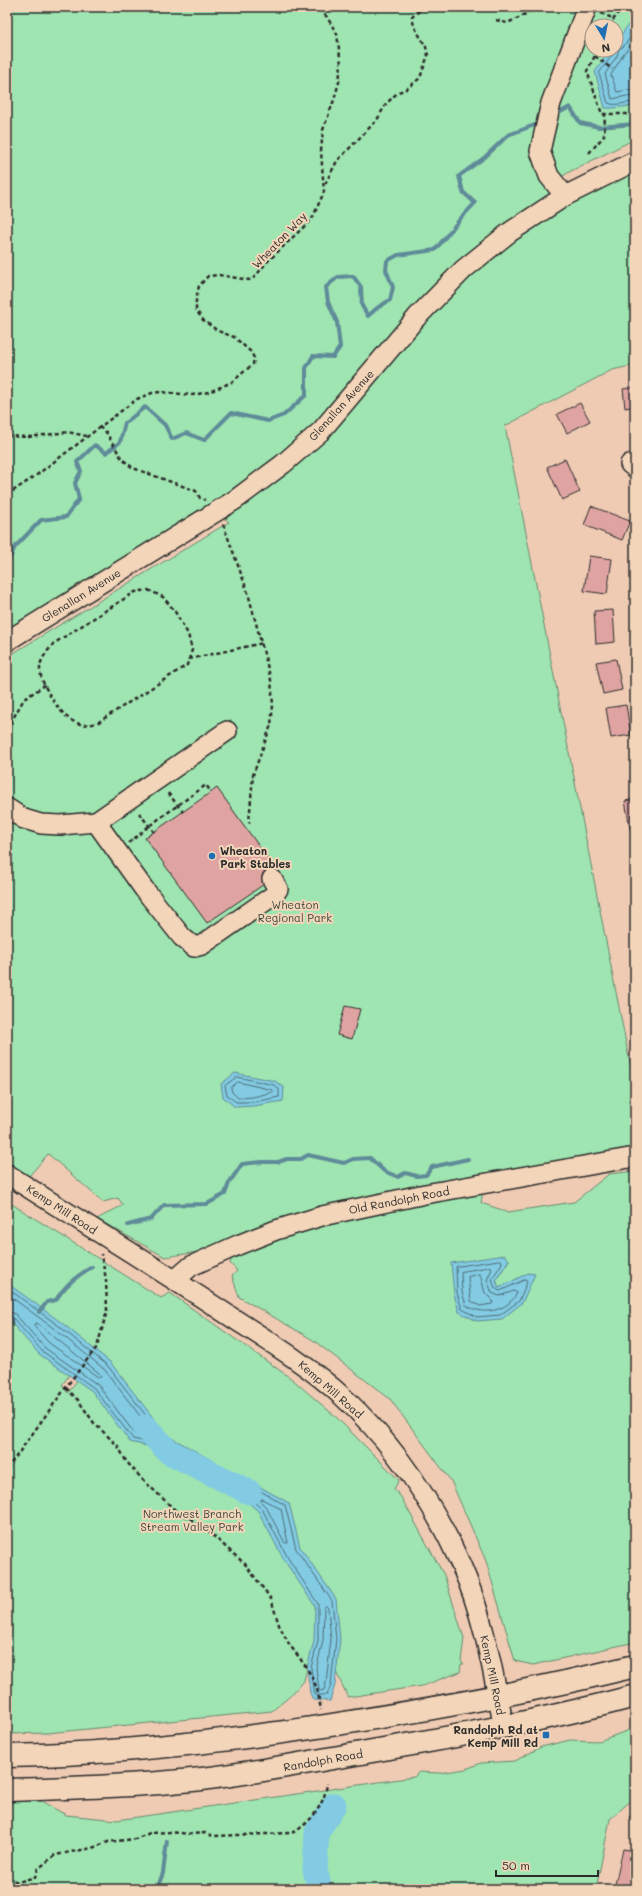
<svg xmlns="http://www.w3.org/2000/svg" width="642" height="1896" viewBox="0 0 642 1896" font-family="Mali,sans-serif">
<rect width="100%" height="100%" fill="#efcbb4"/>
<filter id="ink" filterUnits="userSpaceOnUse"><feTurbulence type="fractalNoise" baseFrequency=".025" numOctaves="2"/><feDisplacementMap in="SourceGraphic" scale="8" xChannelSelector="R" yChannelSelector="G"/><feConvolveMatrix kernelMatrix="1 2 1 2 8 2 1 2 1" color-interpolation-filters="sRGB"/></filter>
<g filter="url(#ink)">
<g fill="#9fe5b1" stroke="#65886e" fill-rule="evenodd">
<path d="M7,7H635V139L569,172L549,185L565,196L635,161V365L612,370L505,426L635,1089V1157L484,1185L481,1203L508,1212L574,1202L609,1174L635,1171V1642L533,1665L515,1661L486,1561L451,1481L390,1399L313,1340L239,1297L232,1276L237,1271L230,1263L237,1246L165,1257L97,1219L123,1205L118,1198L103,1202L48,1154L18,1189L7,1176V657L229,522L219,514L7,642ZM592,26H616V50H592ZM509,1260L496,1280L499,1288L510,1283L482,1301Z"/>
<path d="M7,1201L161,1298L170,1293L292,1379L336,1417L399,1480L394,1489L401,1497L444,1575L464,1638L461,1661L464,1664H461L460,1672L422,1686L348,1697L336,1672L337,1661L308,1664L304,1681L289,1697L272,1711L47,1733L7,1734ZM90,1346L95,1355L68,1393L62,1385Z"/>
<polygon points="635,1728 635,1797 610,1819 596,1889 7,1889 7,1802 41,1801 66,1815 117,1820 414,1777 419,1772 439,1773 466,1769 481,1763 515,1761 541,1747 570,1740 599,1741"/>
</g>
<g fill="#82cbe3" stroke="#5f8b99">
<path d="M631,21L635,22V107C625,105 616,109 605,108L595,72L610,50H616V42Z"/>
<polygon points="235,1073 275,1081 284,1087 283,1101 254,1106 235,1107 223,1097 221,1084"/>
<polygon points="505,1255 509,1260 496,1280 499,1288 528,1273 535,1274 522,1303 502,1319 477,1321 459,1312 454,1294 451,1263"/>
<polygon points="7,1283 62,1323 110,1362 154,1419 170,1437 289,1503 300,1547 336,1599 340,1639 335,1685 330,1701 313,1700 310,1693 307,1668 314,1641 315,1606 284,1560 258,1511 197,1458 130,1442 92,1391 39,1354 7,1318"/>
</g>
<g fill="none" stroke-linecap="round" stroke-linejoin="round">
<g stroke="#4e6b75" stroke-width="1">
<polyline points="635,31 624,46 619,49 617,56 605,74 612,99 627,96 635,98"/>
<polyline points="635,41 624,53 611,75 617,92 628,90 635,92"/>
<path d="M613,50V54L599,73L608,103C616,107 626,101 635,103"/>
<polygon points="237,1077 274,1085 279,1089 279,1097 254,1102 236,1102 227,1095 225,1086"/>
<polygon points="238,1082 272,1090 273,1092 253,1097 238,1098 232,1092 231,1088"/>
<polygon points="501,1260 502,1263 492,1279 495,1288 500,1291 526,1279 527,1282 519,1301 500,1315 477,1317 462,1309 457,1293 456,1267"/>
<path d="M491,1267L492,1269L487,1280L492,1293L499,1296L514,1291L517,1293C508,1312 481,1316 466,1305L462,1292L461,1272Z"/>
<polygon points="480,1274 485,1293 493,1301 492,1304 480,1306 471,1301 468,1277"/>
<polyline points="7,1288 59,1326 107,1365 151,1422 168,1439 179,1446 179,1449 133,1439 94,1388 42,1351 12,1317 7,1316"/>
<polyline points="7,1294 56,1330 104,1369 147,1425 157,1436 157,1438 135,1434 98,1385 45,1348 15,1314 7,1311"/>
<polygon points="35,1324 37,1323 99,1373 101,1377 98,1377 49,1343 34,1326"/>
<polygon points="220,1470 223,1470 285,1505 296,1549 332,1601 336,1639 331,1684 327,1695 315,1695 311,1668 318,1641 318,1604 288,1558 262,1509 221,1473"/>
<polygon points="262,1499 281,1509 288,1543 285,1543 266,1507 261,1502"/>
<polygon points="326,1606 328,1608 331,1639 326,1683 324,1690 321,1691 319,1689 316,1669 323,1641 324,1608"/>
</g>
<g stroke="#5f8b99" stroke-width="4">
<polyline points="555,115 570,107 580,123 599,127 635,124"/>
<polyline points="7,564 15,547 41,520 66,517 79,499 75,483 81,471 77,462 95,445 106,453 120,442 125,423 145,407 165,425 172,439 186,433 204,440 231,413 268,421 284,415 306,395 306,368 313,356 333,357 340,347 337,322 328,302 326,287 338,277 353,276 361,287 362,306 368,316 377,308 390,300 393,287 386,270 387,261 398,255 435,250 460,219 475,203 463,192 459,176 485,157 508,135 540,123"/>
<polyline points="128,1225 151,1219 164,1205 207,1204 225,1194 229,1183 242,1164 262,1162 278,1162 287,1159 301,1159 308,1155 344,1163 353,1159 370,1158 384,1171 398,1177 405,1173 417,1176 426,1175 432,1167 468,1159"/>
<path d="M39,1312L47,1302L56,1300C64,1286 78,1275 92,1267"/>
<polyline points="157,1889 163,1873 167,1841"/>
</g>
<g stroke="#82cbe3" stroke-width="25">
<polyline points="145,1427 169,1452 249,1492"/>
<polyline points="320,1889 315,1870 317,1832 334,1805"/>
</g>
</g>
<g fill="#dfa4a2" stroke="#2b2b2b">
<polygon points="635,387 635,406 625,408 623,389"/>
<polygon points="580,403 590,421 567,433 557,414"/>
<polygon points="565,459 580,492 562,500 547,467"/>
<polygon points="591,506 630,521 622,540 584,525"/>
<polygon points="589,556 612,559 607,594 584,591"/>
<polygon points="613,610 615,642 596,644 594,611"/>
<polygon points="616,659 622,690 603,694 596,662"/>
<polygon points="626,705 631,735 611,738 606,708"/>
<polygon points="217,788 279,874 207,923 145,838"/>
<polygon points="635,799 635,832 631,833 625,801"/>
<polygon points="635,848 635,866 632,849"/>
<polygon points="345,1006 360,1009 352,1039 337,1035"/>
<polygon points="635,1813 635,1826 629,1817"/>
<polygon points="623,1849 635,1851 635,1889 614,1889"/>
</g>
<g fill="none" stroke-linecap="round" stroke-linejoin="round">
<defs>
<g id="minor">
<polyline points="565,196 549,176 540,151 551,103 587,7"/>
<polyline points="630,464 635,468"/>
<polyline points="7,641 235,500 283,464 321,431 417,317 464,269 510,232 565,196 635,161"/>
<polyline points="7,808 24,819 41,824 60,825 96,822 227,731"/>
<polyline points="96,822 144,889 182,937 194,947 202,945 274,895 278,889 272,879"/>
<path d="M7,1174C78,1220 151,1264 222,1311C263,1338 306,1363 343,1397C394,1444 433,1502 461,1565C484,1616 493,1673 504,1727"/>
<polyline points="175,1280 191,1266 238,1245 276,1230 322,1216 425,1194 635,1157"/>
</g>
<g id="major">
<path d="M7,1756C113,1754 220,1742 325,1726C429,1710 533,1691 635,1666"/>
<path d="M7,1790C72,1788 137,1786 202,1779C261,1772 320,1760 378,1750C465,1735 550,1719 635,1696"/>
</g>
</defs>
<use href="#minor" stroke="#2b2b2b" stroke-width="22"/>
<use href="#major" stroke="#2b2b2b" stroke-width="25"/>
<g stroke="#2b2b2b" stroke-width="2.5" stroke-dasharray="4 3" stroke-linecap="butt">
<polyline points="601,13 614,19"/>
<polyline points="496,20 507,23 521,17 535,7"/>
<polyline points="609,26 622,7"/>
<polyline points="598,50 587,71 602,114 635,114"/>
<polyline points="595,56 612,69"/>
<polyline points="589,153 604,136 605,114"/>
<polyline points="325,184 337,161 377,120 386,104 398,92 405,90 420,78 428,55 426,47 414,26 412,17 424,7"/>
<polyline points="99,427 106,432 122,459 133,468 196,491 200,498 205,500"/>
<polyline points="7,436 29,437 68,432 86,436"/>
<polyline points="7,495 34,477 137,399 152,393 161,392 192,395 209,392 232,382 253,364 254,358 251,352 234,337 218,331 203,320 196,310 196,299 199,286 208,276 219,275 249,280 255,277 266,263 312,219 324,192 321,151 323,130 334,100 339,82 341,64 337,34 327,17 317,7"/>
<polyline points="223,524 248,593 271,680 273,705 271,725 253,775 249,823"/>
<path d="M148,590L163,597L174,610L188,634L192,650L187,665L97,723C88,725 80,726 71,720C59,713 39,682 40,668C40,659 48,651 53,644L135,592Z"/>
<polyline points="189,659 263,643"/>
<polyline points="7,729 24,699 45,685"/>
<polyline points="168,793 183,812"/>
<polyline points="139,813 154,832"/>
<polyline points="129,843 149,826 206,785 211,792"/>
<polyline points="66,1388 78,1400 94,1423 118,1446 126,1461 142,1479 175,1510 202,1526 245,1564 271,1599 279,1625 289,1644 307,1668 317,1688 321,1710"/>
<polyline points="7,1469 69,1383 97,1347 107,1311 106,1279 101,1254"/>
<path d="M7,1878L18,1882L35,1877L38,1869L55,1855L92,1848L108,1842L135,1839L150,1833L170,1832L190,1834L205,1833L213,1836L292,1833C310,1824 325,1804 327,1783"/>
</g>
<use href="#minor" stroke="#f3d5b9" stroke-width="19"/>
<use href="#major" stroke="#f3d5b9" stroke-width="22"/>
</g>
</g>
<g fill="#1f6fb2" stroke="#f3d5b9" stroke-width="1.5">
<circle cx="212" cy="856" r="4"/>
<rect x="542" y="1731" width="8" height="8" rx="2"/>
</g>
<g text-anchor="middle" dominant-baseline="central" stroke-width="4" stroke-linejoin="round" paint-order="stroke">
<g font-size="11" fill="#2b2b2b" stroke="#f3d5b9">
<text transform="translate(279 240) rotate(-46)">Wheaton Way</text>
<text transform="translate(341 405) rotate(-48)">Glenallan Avenue</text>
<text transform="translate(81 595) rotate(-32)">Glenallan Avenue</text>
<text transform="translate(399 1200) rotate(-11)">Old Randolph Road</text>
<text transform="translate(62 1209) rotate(33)">Kemp Mill Road</text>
<text transform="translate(331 1389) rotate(41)">Kemp Mill Road</text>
<text transform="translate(493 1675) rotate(78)">Kemp Mill Road</text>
<text transform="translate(323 1760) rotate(-10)">Randolph Road</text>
</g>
<g font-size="11" font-weight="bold" fill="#2b2b2b" stroke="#f3d5b9" text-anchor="start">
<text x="220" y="850">Wheaton<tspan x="220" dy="13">Park Stables</tspan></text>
<text x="538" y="1729" text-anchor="end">Randolph Rd at<tspan x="538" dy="13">Kemp Mill Rd</tspan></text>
</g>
<g font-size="11" fill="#3c473f" stroke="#f3d5b9">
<text x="295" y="904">Wheaton<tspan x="295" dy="13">Regional Park</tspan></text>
<text x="192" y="1513">Northwest Branch<tspan x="192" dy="13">Stream Valley Park</tspan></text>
</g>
</g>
<rect width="642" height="1896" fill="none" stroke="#f3d5b9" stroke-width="24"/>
<rect x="12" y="12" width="618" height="1872" fill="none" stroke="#2b2b2b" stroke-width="1.5" filter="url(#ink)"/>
<g transform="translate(604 38) rotate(170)"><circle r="19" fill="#f3d5b9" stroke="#a39180"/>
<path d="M0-3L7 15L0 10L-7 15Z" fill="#1f6fb2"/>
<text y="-6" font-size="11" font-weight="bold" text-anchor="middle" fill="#2b2b2b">N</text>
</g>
<path d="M496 1870v6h102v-6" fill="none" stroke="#2b2b2b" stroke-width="2"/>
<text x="502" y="1870" font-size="12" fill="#2b2b2b" stroke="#f3d5b9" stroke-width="3" paint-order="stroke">50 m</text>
</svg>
